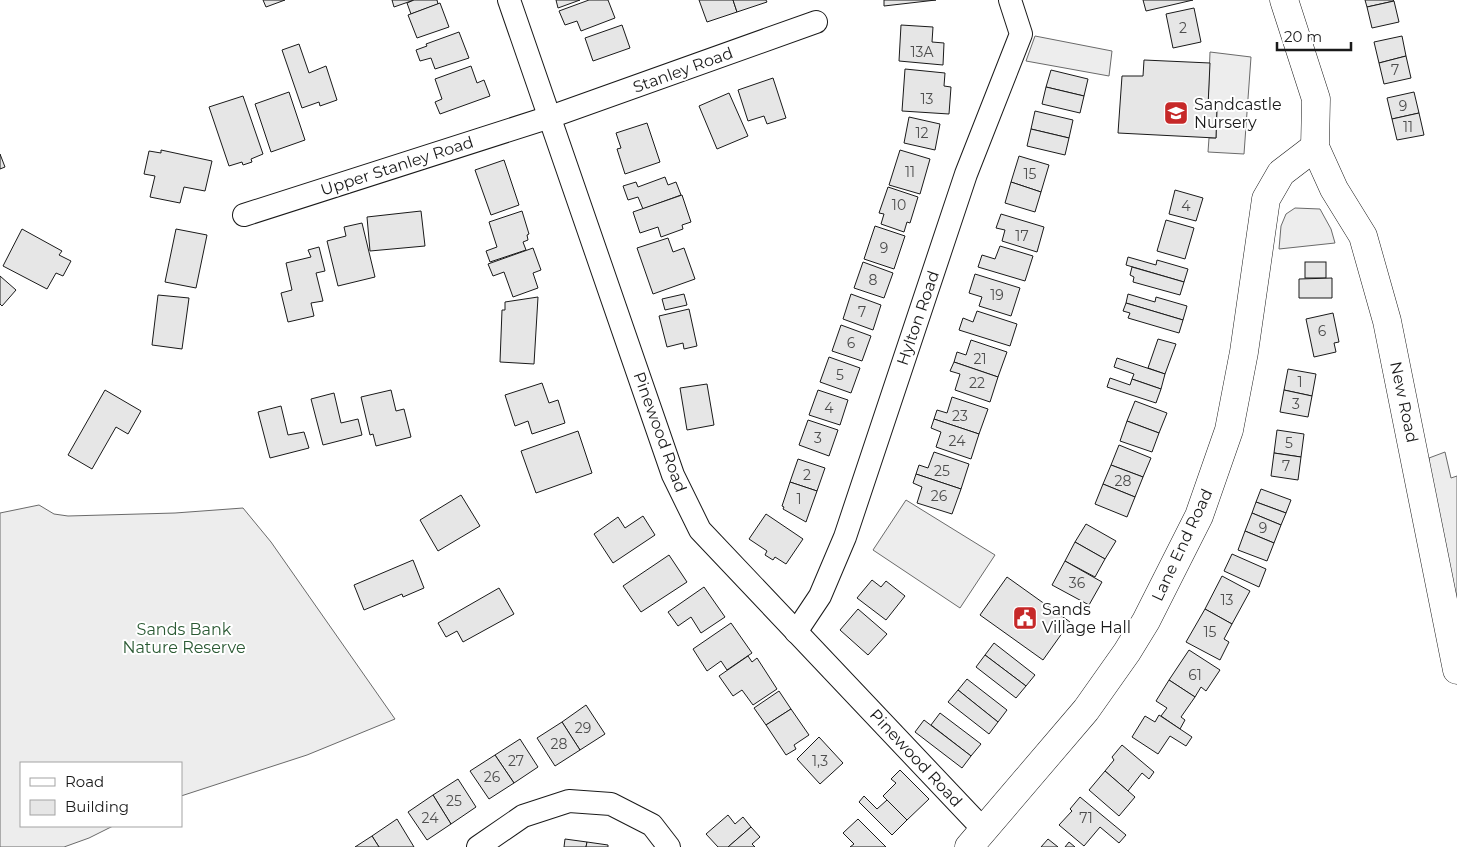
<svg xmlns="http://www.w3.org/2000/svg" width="1457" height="847" viewBox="0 0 1457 847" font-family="Montserrat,sans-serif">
<rect width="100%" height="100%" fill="#fff"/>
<g fill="#ededed" stroke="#6a6a6a">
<polygon points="1035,36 1112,51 1109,76 1026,61"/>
<polygon points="1210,52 1251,57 1244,154 1208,152 1209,138 1216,138 1217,107 1208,106"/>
<polygon points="1295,208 1320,209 1331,229 1335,243 1279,249 1281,226 1286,214"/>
<polygon points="1445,452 1451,478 1457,476 1457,603 1432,497 1429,458"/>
<polygon points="906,500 995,555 960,608 873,550"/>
<polygon points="39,505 54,514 68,516 175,513 243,508 271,542 395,719 307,755 181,796 181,763 21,763 21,826 113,826 89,838 64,847 0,847 0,513"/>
</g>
<g fill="#e6e6e6" stroke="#1a1a1a">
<polygon points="263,0 285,0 266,7"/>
<polygon points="392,0 414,0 394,7"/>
<polygon points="414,0 437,0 438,4 411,14 407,3"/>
<polygon points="556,0 580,0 558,8"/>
<polygon points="589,0 608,0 615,18 581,31 577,21 565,25 559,11"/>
<polygon points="699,0 733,0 737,12 707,22"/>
<polygon points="733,0 766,0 767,2 737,12"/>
<polygon points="884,0 936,0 884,6"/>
<polygon points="1143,0 1193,0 1146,11"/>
<polygon points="1365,0 1393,0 1394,1 1367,7"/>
<polygon points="1394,1 1399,22 1372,28 1367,7"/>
<polygon points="440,3 449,27 417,38 408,15"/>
<polygon points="1194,8 1201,42 1173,48 1166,14"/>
<polygon points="622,25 630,48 593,61 585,38"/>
<polygon points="901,25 933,27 932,42 944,43 943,65 899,61"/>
<polygon points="459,32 469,58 435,69 431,58 420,61 416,50 427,46 426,44"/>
<polygon points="1402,36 1406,56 1379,63 1374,42"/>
<polygon points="299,44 309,73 326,66 337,100 320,106 319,102 302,108 282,50"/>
<polygon points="1406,56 1411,78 1384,84 1379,63"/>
<polygon points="1144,60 1210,63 1208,106 1217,106 1216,138 1118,133 1122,76 1143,76"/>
<polygon points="471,66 477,83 484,80 490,96 440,114 435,102 442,99 435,79"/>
<polygon points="905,69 945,73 944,86 951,87 949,114 902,111"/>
<polygon points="1051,70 1088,79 1084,96 1046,87"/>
<polygon points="773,78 786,118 767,124 764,116 748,121 738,90"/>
<polygon points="1046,87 1084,96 1080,113 1042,104"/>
<polygon points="289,92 305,140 271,152 255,104"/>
<polygon points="1414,92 1419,113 1392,119 1387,98"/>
<polygon points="729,93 748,136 717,149 699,106"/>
<polygon points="243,96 263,154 251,159 252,162 243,165 242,162 229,166 209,107"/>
<polygon points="1035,111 1073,120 1069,138 1031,129"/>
<polygon points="1419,113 1424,135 1397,140 1392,119"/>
<polygon points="909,117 940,124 935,150 904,143"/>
<polygon points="647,123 660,162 625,174 617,149 621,148 616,133"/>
<polygon points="1031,129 1069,138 1065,155 1027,146"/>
<polygon points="161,150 212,161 205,191 184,187 180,203 150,197 155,176 144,174 149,151 161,153"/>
<polygon points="900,150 930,159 920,194 889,185"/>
<polygon points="0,154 5,167 0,169"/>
<polygon points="1019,156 1049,165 1041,192 1011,182"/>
<polygon points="504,160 519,205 491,215 475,170"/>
<polygon points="665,177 668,185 676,182 681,195 643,209 638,197 628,200 623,186 636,182 638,187"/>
<polygon points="1011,182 1041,192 1035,212 1005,203"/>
<polygon points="888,187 918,197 910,223 907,222 904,232 881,224 884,214 879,213"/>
<polygon points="1175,190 1203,198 1196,221 1169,214"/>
<polygon points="682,195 691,222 682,225 683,229 661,237 658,227 640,233 633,212"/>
<polygon points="421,211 425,246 370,251 367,217"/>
<polygon points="522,211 529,234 527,235 528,240 523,242 526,250 490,262 486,251 497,247 489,222"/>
<polygon points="1001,214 1044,227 1037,252 1002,241 1005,230 996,228"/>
<polygon points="1166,220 1194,228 1185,259 1157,251"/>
<polygon points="362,223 375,277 338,286 327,241 346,236 344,227"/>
<polygon points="875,226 905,236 894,269 864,259"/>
<polygon points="22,229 62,251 59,255 71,261 63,276 56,273 47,289 3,266"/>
<polygon points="176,229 207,235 196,288 165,282"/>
<polygon points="668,238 673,252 684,248 695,279 653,294 637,248"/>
<polygon points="1000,246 1033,256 1025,281 978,267 982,255 995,259"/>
<polygon points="319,247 325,271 316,273 323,301 311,303 314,316 288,322 281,293 292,290 286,263 311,257 308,250"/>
<polygon points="533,248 541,270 533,273 538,288 513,297 504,272 493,276 488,264"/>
<polygon points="1128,257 1156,265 1157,260 1188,269 1184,282 1126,265"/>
<polygon points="863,262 893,273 884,298 854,288"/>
<rect x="1305" y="262" width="21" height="16"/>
<polygon points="1132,267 1184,282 1180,295 1133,282 1134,277 1130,275"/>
<polygon points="975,274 1020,288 1011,316 979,306 982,297 969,293"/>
<polygon points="0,276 16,290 2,306 0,304"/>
<polygon points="1332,278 1332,298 1299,298 1299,279"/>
<polygon points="684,294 687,305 665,310 662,299"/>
<polygon points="851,294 881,305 873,330 843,319"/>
<polygon points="1128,294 1155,302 1156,297 1187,306 1183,320 1126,303"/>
<polygon points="158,295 189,298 182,349 152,345"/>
<polygon points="538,297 534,364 500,362 502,310 505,310 505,302"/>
<polygon points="1126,303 1183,320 1179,333 1128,318 1130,313 1123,311"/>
<polygon points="689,309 697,346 684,349 683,343 667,347 659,316"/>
<polygon points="977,311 1017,324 1010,346 959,330 963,318 973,322"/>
<polygon points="1333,313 1339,342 1334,343 1336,352 1314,357 1306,319"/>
<polygon points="841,325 871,336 862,361 832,351"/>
<polygon points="1158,339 1176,344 1165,374 1148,368"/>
<polygon points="971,340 1007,352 998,377 954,362 957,352 966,355"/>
<polygon points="829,357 860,368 851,393 820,382"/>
<polygon points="1117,358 1165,374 1161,389 1132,379 1134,374 1114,367"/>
<polygon points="954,362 998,377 990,402 955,390 960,374 950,371"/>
<polygon points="1288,369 1316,374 1312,396 1284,390"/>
<polygon points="1110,378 1130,385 1132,379 1161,389 1156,403 1107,387"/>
<polygon points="542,383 549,403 558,400 565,423 532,434 528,421 515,426 505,395"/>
<polygon points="707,384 714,425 687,430 680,388"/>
<polygon points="105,390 141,411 128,434 116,427 92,469 68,455"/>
<polygon points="391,390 396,411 404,409 411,437 376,446 373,434 370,435 361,397"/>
<polygon points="818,390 848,400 840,425 809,415"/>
<polygon points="1284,390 1312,396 1308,417 1280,412"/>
<polygon points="334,393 341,423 358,419 362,435 323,445 311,399"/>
<polygon points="952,397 988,409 979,434 934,419 937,410 947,413"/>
<polygon points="1135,401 1167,413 1159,433 1127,421"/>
<polygon points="281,406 288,435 304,432 309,448 270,458 258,412"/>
<polygon points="934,419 979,434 971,459 936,447 941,432 931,428"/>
<polygon points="808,420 838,430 829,456 799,445"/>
<polygon points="1127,421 1159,433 1152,452 1120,441"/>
<polygon points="1277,430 1304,434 1301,457 1274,453"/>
<polygon points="578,431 592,473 536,493 521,451"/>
<polygon points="1119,445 1151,458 1143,477 1111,465"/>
<polygon points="934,452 969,464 961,489 916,474 919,465 928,468"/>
<polygon points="1274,453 1301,457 1298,480 1271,476"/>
<polygon points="798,459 825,468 817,491 790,482"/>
<polygon points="1111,465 1143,477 1135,497 1103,484"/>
<polygon points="916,474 961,489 952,514 917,503 922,487 913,483"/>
<polygon points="790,482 817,491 806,522 783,509 784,507 782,506"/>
<polygon points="1103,484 1135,497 1127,517 1095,504"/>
<polygon points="1261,489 1291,500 1286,513 1256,502"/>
<polygon points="461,495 480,526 438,551 420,520"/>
<polygon points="1256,502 1286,513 1281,525 1252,513"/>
<polygon points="1252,513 1281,525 1274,543 1245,531"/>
<polygon points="766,514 803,539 786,564 775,557 773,560 765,555 767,551 749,539"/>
<polygon points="643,516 655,535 613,563 594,534 618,517 625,528"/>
<polygon points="1086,524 1116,541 1105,559 1075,542"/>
<polygon points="1245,531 1274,543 1267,561 1238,550"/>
<polygon points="1075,542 1105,559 1095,577 1065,561"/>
<polygon points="1232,554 1266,569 1259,587 1224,571"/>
<polygon points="669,555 687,582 641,612 623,586"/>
<polygon points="413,560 424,588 403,597 402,594 364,610 354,585"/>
<polygon points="1065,561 1102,582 1089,605 1052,585"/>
<polygon points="1222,576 1250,591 1232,624 1205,609"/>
<polygon points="1007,577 1070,622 1043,660 980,615"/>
<polygon points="872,580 881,587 886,581 905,596 886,620 857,598"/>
<polygon points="704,587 725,617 701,633 691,617 678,626 668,612"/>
<polygon points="499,588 514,614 463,642 457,631 446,637 438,623"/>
<polygon points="858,609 887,634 868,655 840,630"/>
<polygon points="1205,609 1232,624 1224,639 1229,642 1220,660 1186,642"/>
<polygon points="731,623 752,653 727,670 721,661 707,671 693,649"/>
<polygon points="994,643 1035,675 1026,686 985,655"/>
<polygon points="1189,650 1220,670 1206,691 1201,687 1195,697 1169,680"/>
<polygon points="985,655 1026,686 1016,698 976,667"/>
<polygon points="748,656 752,662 757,658 777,689 753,705 742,690 733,696 719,676"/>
<polygon points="967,679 1007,710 998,722 958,690"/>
<polygon points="1169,680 1195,697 1181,717 1185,720 1180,729 1161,716 1167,708 1156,701"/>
<polygon points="958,690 998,722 989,734 948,702"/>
<polygon points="779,691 791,709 766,725 754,708"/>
<polygon points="586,705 605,734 580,750 562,722"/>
<polygon points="791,709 809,735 794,745 796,749 786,755 766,725"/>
<polygon points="940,713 981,744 971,756 931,725"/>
<polygon points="1159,715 1192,737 1186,746 1170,736 1158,754 1132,737 1145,716 1155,722"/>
<polygon points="924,720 971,756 962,768 915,732"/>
<polygon points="562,722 580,750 555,766 537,738"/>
<polygon points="819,737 843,763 820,784 797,759"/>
<polygon points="520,739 538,767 514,783 495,755"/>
<polygon points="1122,745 1154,772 1149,779 1142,773 1128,791 1105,771 1114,760 1112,757"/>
<polygon points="495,755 514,783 489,799 470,771"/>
<polygon points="900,770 929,799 907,820 883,796 896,783 891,779"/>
<polygon points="1105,771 1135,797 1119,816 1089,790"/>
<polygon points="458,779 476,807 451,824 433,795"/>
<polygon points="433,795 451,824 427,840 408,812"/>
<polygon points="864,796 877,809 887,800 907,820 892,835 859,802"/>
<polygon points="1080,797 1126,835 1119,843 1100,827 1084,846 1059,825 1072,811 1070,809"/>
<polygon points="728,815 735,824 743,817 751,827 728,847 718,847 706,834"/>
<polygon points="397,819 414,847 379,847 372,836"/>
<polygon points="858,819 886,847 850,847 854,844 843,833"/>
<polygon points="751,827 760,837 752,844 755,847 728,847"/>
<polygon points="372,836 379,847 355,847"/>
<polygon points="565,839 587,842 586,847 564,847"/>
<polygon points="1048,839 1058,847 1041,847"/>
<polygon points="587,842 608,845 608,847 586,847"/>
<polygon points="1069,842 1075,847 1065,847"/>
</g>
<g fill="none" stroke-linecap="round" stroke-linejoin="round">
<defs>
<g id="minor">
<polyline points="509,0 673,475 700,530 983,829"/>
<polyline points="244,215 550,117 816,22"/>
<polyline points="796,632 820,596 845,537 966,174 1021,34 1010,0"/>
<polyline points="478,847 523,816 569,801 611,804 652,825 669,847"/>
</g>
<polyline id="tertiary" points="969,847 1086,710 1127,652 1146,621 1199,516 1229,430 1244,352 1266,199 1281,173 1315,147"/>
<polyline id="trunk" points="1284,0 1316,99 1315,147 1334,189 1363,236 1387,321 1457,670"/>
</defs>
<use href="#minor" stroke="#1a1a1a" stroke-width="24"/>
<use href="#tertiary" stroke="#1a1a1a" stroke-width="29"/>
<use href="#trunk" stroke="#1a1a1a" stroke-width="29"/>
<use href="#minor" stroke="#fff" stroke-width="22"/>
<use href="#tertiary" stroke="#fff" stroke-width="28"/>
<use href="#trunk" stroke="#fff" stroke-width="28"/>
</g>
<defs>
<symbol id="school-square" viewBox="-11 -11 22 22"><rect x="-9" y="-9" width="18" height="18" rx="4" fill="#c62828" stroke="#fff"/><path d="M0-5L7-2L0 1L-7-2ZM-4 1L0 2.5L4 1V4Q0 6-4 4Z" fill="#fff"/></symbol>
<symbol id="civic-square" viewBox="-11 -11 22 22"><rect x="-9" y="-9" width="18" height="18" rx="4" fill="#c62828" stroke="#fff"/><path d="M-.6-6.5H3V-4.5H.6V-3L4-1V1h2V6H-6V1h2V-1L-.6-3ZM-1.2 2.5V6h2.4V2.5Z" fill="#fff"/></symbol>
</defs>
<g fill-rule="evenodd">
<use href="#school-square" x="1162" y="99" width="28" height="28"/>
<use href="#civic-square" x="1011" y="604" width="28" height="28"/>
</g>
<g text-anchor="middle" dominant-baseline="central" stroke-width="4" stroke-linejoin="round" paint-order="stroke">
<g font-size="14" fill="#4d4d4d">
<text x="1183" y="28">2</text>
<text x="922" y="52">13A</text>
<text x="1395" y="70">7</text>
<text x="927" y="99">13</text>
<text x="1403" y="106">9</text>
<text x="1408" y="127">11</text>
<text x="922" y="133">12</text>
<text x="910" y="172">11</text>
<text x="1030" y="174">15</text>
<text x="899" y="205">10</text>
<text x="1186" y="206">4</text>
<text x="1022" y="236">17</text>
<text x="884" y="248">9</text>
<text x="873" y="280">8</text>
<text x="997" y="295">19</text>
<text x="862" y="312">7</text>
<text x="1322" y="331">6</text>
<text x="851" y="343">6</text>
<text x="980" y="359">21</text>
<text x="840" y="375">5</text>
<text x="1300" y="382">1</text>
<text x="977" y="383">22</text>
<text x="1296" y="404">3</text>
<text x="829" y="408">4</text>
<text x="960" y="416">23</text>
<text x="818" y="438">3</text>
<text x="957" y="441">24</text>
<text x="1289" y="443">5</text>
<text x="1286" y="466">7</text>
<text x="942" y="471">25</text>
<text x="807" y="475">2</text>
<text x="1123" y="481">28</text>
<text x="939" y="496">26</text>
<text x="799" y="499">1</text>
<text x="1263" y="528">9</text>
<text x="1077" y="583">36</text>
<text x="1227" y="600">13</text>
<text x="1210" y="632">15</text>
<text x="1195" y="675">61</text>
<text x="583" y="728">29</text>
<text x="559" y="744">28</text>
<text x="516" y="761">27</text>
<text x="820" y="761">1,3</text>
<text x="492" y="777">26</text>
<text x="454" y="801">25</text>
<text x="430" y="818">24</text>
<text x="1086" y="818">71</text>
</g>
<g font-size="16" fill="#1a1a1a" stroke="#fff">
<text transform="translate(683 70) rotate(-20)">Stanley Road</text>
<text transform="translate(397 166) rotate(-18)">Upper Stanley Road</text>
<text transform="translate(918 318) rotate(-71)">Hylton Road</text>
<text transform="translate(1404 402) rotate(78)">New Road</text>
<text transform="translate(660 432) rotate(70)">Pinewood Road</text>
<text transform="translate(1182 545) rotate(-65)">Lane End Road</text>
<text transform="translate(916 758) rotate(47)">Pinewood Road</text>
</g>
<g font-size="16" fill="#1a1a1a" stroke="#fff" text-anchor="start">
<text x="1194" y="104">Sandcastle<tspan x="1194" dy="18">Nursery</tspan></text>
<text x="1042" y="609">Sands<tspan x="1042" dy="18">Village Hall</tspan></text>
</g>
<g font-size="16" fill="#2b5a34" stroke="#fff">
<text x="184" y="629">Sands Bank<tspan x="184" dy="18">Nature Reserve</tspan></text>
</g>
</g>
<rect x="20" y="762" width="162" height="65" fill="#ffffff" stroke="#a3a3a3"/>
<rect x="30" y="778" width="25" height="8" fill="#ffffff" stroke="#a3a3a3"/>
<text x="65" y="787" font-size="15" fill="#1a1a1a">Road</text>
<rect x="30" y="800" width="25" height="15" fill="#e6e6e6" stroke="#a3a3a3"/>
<text x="65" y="812" font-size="15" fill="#1a1a1a">Building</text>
<path d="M1277 42v8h74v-8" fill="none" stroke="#1a1a1a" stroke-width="2.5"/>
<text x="1284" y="42" font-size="15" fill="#1a1a1a" stroke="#ffffff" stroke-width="4" paint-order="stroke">20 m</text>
</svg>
